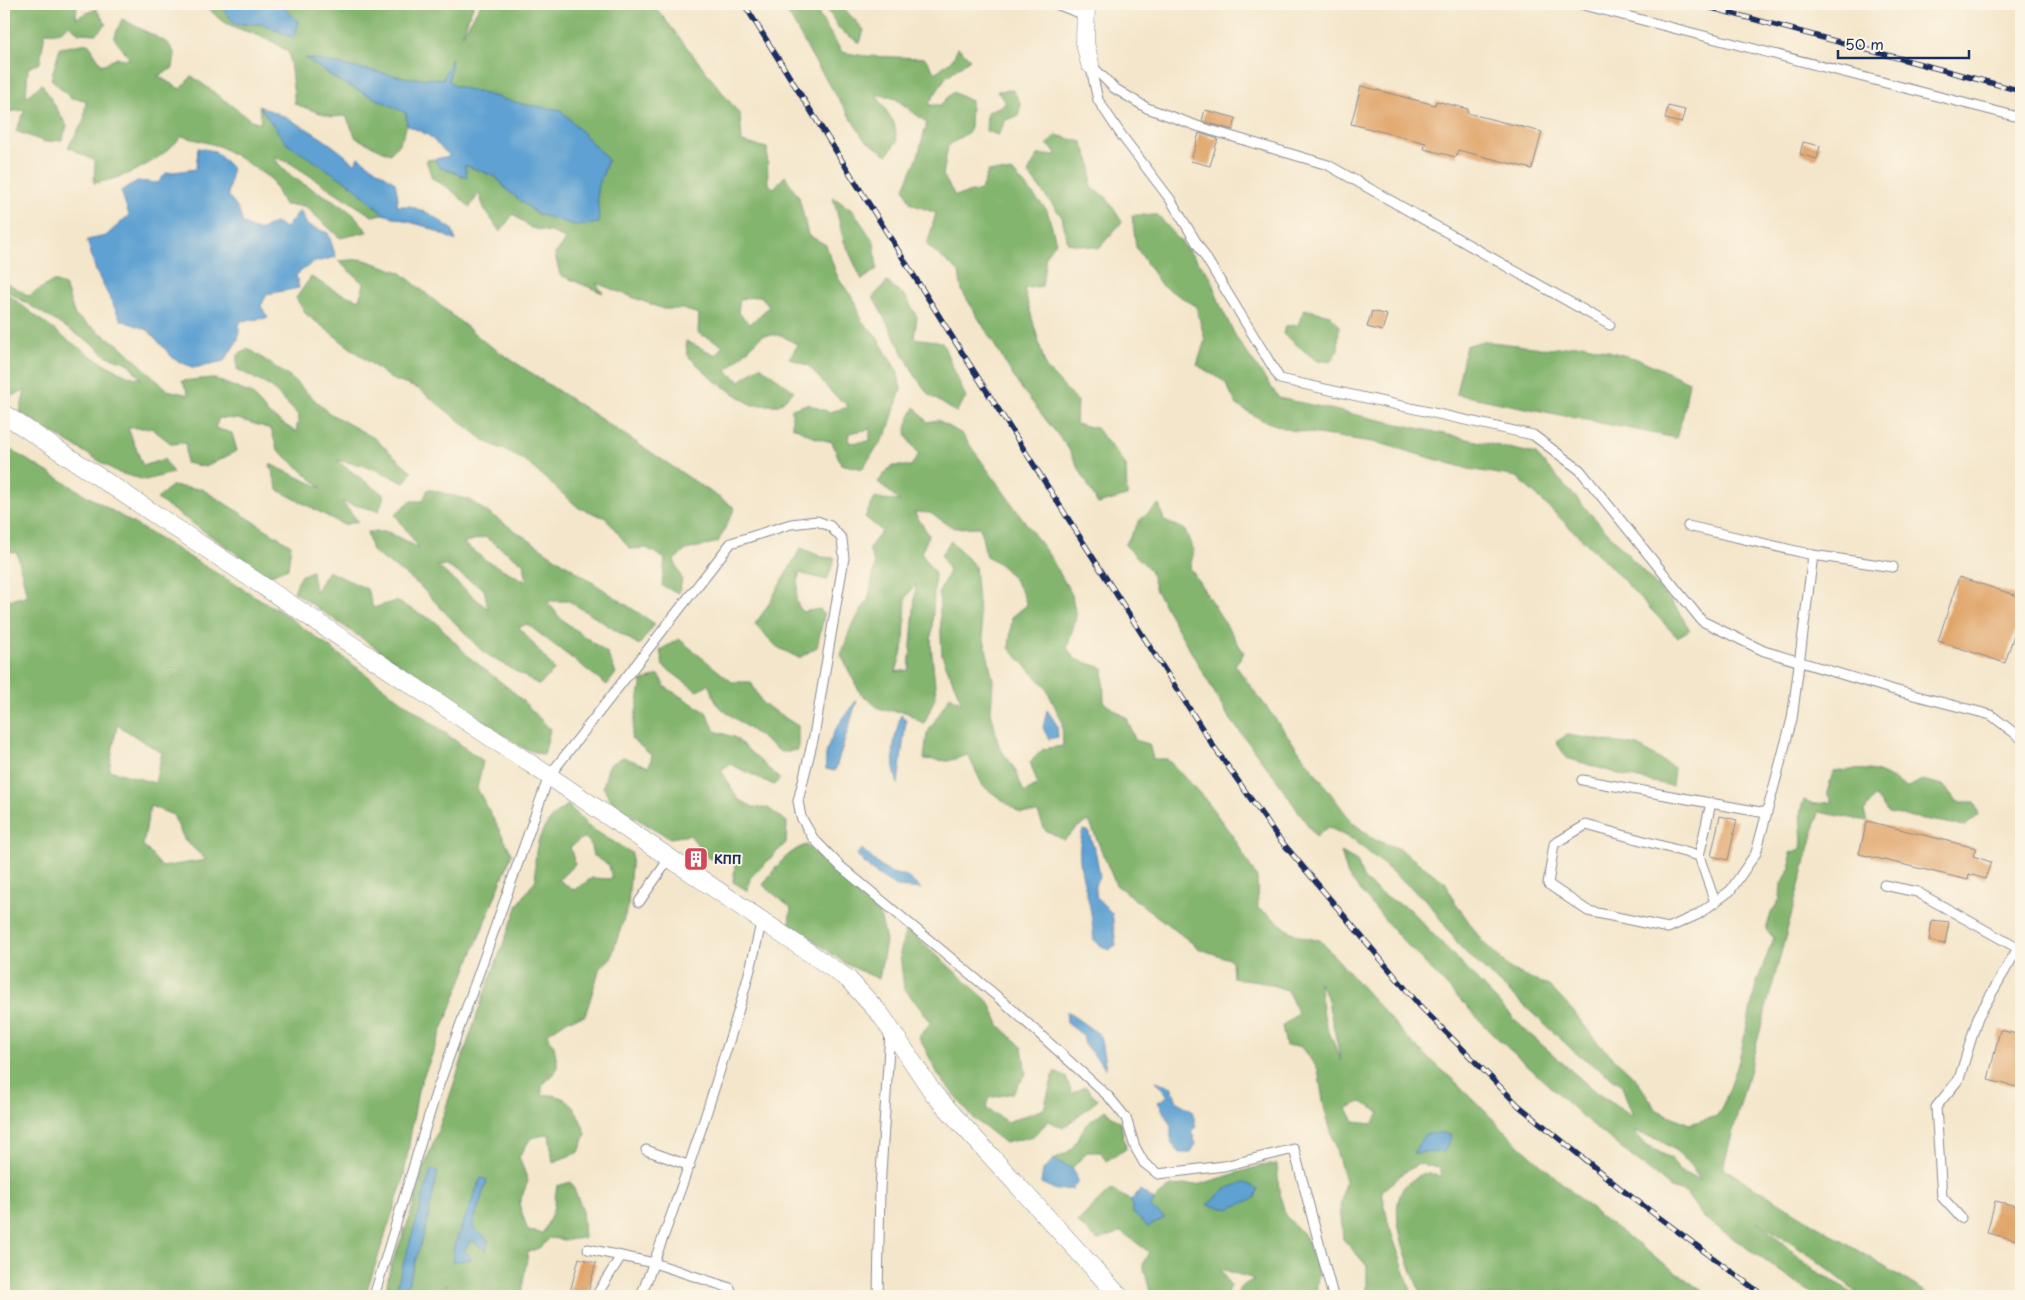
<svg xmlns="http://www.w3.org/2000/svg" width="2025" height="1300" viewBox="0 0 2025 1300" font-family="'Playpen Sans',sans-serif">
<rect width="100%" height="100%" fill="#fcf5e5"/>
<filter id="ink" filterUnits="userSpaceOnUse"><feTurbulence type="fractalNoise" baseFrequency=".02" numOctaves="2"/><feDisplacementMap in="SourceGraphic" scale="10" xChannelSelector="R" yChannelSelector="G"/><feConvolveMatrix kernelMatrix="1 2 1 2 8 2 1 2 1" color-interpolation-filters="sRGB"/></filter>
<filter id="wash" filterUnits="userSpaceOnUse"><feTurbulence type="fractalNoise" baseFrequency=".0096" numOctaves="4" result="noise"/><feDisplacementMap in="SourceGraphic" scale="20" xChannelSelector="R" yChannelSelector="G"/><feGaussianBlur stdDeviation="1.12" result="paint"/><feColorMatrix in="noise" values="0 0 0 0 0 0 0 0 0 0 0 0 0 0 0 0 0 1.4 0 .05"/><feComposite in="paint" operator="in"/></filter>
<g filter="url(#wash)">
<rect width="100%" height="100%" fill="#f4e6cb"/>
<g fill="#84b56e" stroke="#507266" fill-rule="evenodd">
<polygon points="4,4 77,4 76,18 96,9 106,24 96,34 79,33 69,25 58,33 45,32 40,63 28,68 26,97 42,84 67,126 62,140 45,142 16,131 25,110 4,112"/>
<path d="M207,4H223L221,5L235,24H262L293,38L298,22L279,4H474L462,35L481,4H653L740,115L742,142L767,148L768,184L774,188L785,176L799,197L808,235L826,245L838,278L855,301L862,321L875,334L897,371L901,389L887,433L862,469L841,464L832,442L816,438L792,426V409L807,404L829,412L849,407L831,392L809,366L789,358L798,345L781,335H763L726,371L740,381L760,366L794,391L779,405H752L715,381L687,355L686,341L716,355L723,345L698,333L699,314L682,309H663L596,283L603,293L560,275L555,254L566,240L554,233L531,228L513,214L500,232L484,208L479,193L470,207L450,189L432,178L426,160L435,159L439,167L466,177L465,165L496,177L507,190H597L608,160L561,110L526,105L455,86L449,81L452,60L443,79L408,78L307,58L339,81L406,113C408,132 403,140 390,154L356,138L346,116L331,117L295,104L289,53C281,47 272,40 262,37C242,29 217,25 207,4ZM761,296L769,307L750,324L738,312L740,299ZM870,429V441L849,443V433Z"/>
<polygon points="783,4 812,4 842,52 864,56 925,58 935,73 953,59 958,47 970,59 946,77 928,105 940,105 953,92 971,101 970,131 948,146 943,175 955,196 981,190 988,171 1013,172 1047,210 1056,242 1046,255 1042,286 1024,289 1046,368 1077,401 1076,424 1096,428 1126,465 1127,496 1098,504 1068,448 1018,384 962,291 959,272 927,245 936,213 911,204 904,188 918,156 927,123 896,99 876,94 894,123 897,141 887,155 864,139 814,60"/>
<polygon points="824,4 840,4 864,30 860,43 840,30"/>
<path d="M122,19L168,43L175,54L173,68L158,76L180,89L192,76L251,120L261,123L259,106L287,143L353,186L383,214L372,216L290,163L274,157C295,192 348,195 367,232L340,238L305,206L284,205L271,179L243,160L219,146L182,136C160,161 127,178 94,183L95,161L68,147L84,121L86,100L71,98L51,79L60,48L88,43L102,65L117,58L130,59L114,38Z"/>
<polygon points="1013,90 1021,104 1018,116 1006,120 998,135 986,131 987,112 1006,104 997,91"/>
<polygon points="1056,135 1082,142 1091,165 1091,188 1106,197 1122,222 1099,248 1068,243 1062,217 1028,173 1038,155 1058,155 1047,144"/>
<polygon points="833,197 853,211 874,242 877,269 862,280 844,241"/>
<polygon points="1132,215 1158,215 1210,276 1221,307 1237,339 1279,398 1536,454 1675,606 1690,630 1677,637 1606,562 1517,477 1469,469 1379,443 1290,430 1262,420 1237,405 1225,382 1197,365 1205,340 1196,306 1161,285 1136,247"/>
<polygon points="362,259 400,272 486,343 735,508 718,542 686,550 674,560 682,579 679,593 662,586 665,559 647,548 630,549 606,518 579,508 524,460 485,441 419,389 391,379 306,314 296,298 311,277 337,292 359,300 364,284 338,261"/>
<path d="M4,281L29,296L53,281L65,285L75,316L122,347L167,390L189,395L182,381L212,378L252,394L267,413L296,432L299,416L271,387L237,369V356L248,348L291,378L329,413L374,438L412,472L404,483C382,471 362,463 337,461L384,495L379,511L342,502L358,521L344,525L278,490L270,464L322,488L277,449L271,429L238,419L219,418L215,428L232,433L237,451L205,467L186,463V443L172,444L151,428H128L143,466L164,459L173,473L145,480L119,473L20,413L25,390L4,399V291C36,316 103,372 141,379L128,363L107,356L94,345L4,289Z"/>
<polygon points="887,282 905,296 917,317 914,338 942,342 966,398 956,412 929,395 916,377 873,297"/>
<polygon points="1304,309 1330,315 1339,325 1338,349 1331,361 1317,361 1283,334 1285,326 1298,325"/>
<polygon points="1482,341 1551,349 1583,344 1641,360 1689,382 1683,415 1676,438 1456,394 1466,346"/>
<path d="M915,407L927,422L938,420L962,434L1051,558L1072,595L1076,618L1067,648L1075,659L1103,668L1104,703L1127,718L1135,740L1149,744L1153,759H1167L1205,799L1234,838L1257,878L1258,909C1285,922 1285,937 1320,940L1411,1042L1460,1086L1514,1140L1600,1217L1709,1296H1421C1412,1269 1385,1214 1404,1187C1408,1182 1417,1177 1423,1173L1442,1176L1440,1167L1419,1164L1403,1173L1382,1191L1388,1223L1413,1296H1367V1266L1343,1239L1340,1207L1345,1181L1324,1107L1318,1069L1300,1046H1286L1282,1026L1298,1013L1287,990L1259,981L1233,978L1232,960L1200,949L1116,885L1089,821L1078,827L1064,840L1045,830L1038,813H1020L983,786L968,755L948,761L924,759L927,734L950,696L962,703L942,655L939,592L949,571L941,554L951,541L975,566L979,615L993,681L991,711L999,747L1015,769L1024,793L1038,785L1030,762L1043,749L1063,746L1062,721L1045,686L1009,648L1012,617L1027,605C1020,584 1006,565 986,556L980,527L954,528L930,513L914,512L929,535L921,553L935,574L931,645L936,695L924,724L906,712L881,710L860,693L841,655L851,627L868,600L875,566L869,548L882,531L865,517L875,498L900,501L878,482L891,466H911L919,454C902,433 903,430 915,407ZM916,584L909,670L896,672L904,644L906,597ZM1319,982L1327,997L1341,1061L1325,1022ZM1361,1102L1380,1112L1372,1124L1354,1122L1347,1108Z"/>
<path d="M4,446L283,613L483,761L477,788L512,854L418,1090L403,1181L365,1296H4V601L27,596L17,553L4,550ZM117,725L162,753L155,783L109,770ZM150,806L173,815L184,839L206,860L162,867L143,845Z"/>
<polygon points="171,486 202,489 291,545 288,568 269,576 157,499"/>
<path d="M428,489L469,500L655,624L639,645L569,601H547L561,619L607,653L616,673L607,685L527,624L519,627L555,670L539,685L483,652L418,584L372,551L367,532H388L419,548L395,514L411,501H423ZM485,537L524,564L527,582L485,560L463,543ZM437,566H447L484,589L488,609Z"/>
<path d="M1159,504L1164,521L1184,529L1194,550L1190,568L1244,653L1235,665L1352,822L1375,840L1398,848L1446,883L1451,896L1482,941L1512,970L1549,986L1572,1010L1598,1043L1635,1078L1657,1110L1689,1124L1717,1116C1740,1075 1745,1028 1757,982C1762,968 1768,953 1774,938L1766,930L1771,913L1780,899L1781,884L1791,868L1790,853L1801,849C1804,831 1796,817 1804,800L1814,804L1832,802L1827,793L1833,772C1870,767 1876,768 1907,788L1922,780L1943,785L1958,802H1974L1979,815L1965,826L1888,813L1875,796L1864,812L1867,821L1819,812L1723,1168L1932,1296H1862L1815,1259L1757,1221L1814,1270L1859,1296H1815L1703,1217L1686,1193L1671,1188L1583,1117L1493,1034L1396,933L1348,876L1341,852L1357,861L1364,880L1381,894L1409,909L1525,1030L1598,1094L1633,1116L1621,1084L1576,1053L1462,949L1428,902L1354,840L1328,827L1316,837L1279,783L1228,716L1156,591L1150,570L1125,545L1140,520ZM1634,1132C1665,1139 1683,1152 1700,1180L1679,1171L1671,1158L1645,1145Z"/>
<polygon points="801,548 822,557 835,558 827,580 799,573 796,601 802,612 820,609 824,615 817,647 799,658 777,647 755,624 765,610"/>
<polygon points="312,571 315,592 328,571 367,589 373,608 396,601 436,622 469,657 516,694 550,729 544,755 523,748 294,592 300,576"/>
<polygon points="679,639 732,682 751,682 762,703 798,726 798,750 781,752 718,706 708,684 697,691 663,666 660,650"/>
<polygon points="659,675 665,687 706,712 715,731 734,737 780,779 774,785 730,764 721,770 738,799 753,807 768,808 787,822 786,843 750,878 748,891 733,882 735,864 708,858 690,835 670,838 615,806 603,787 609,765 623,757 649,767 652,756 631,738 642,681"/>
<polygon points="1567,735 1638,746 1674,768 1672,786 1625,776 1567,758 1556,742"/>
<path d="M568,805L589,827L632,853L628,906L611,958L600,968L585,1016L568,1020L547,1034L554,1046L558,1068L542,1086V1095C571,1093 577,1111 586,1134L579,1152L553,1162L549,1134L531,1138L519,1157L528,1181L519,1204L528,1231L543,1233L553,1211L557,1186L571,1182L582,1208L584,1238L565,1240L550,1238L539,1248L528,1252L521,1296H450L445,1284L444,1296H404L426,1227L438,1171H431L394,1296H385L390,1268L410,1217L422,1173L440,1125L483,997L518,905L536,879C532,849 540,821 568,805ZM584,837L590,843L593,855L609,865L612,879L592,878L574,890L559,880L575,864L570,847ZM481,1178L487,1180L472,1227L488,1240L486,1251L472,1239L464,1250L471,1259L454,1246Z"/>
<path d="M806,845L880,915L886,941L879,979L846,964L789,923L791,908L763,885C774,869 787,851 806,845Z"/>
<polygon points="906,928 990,1003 999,1025 1022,1047 1026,1074 1013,1093 989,1098 986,1108 1007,1122 1044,1109 1054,1072 1066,1077 1072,1094 1085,1086 1098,1100 1063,1128 1049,1121 1033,1136 1005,1143 973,1118 939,1076 919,1037 931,1022 904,988 900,954"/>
<path d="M1105,1110L1121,1123L1126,1149L1106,1161L1101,1152H1087L1072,1168L1053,1160C1079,1149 1072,1143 1086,1126C1091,1120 1099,1115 1105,1110Z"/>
<polygon points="1277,1164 1279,1190 1285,1215 1305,1236 1318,1273 1316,1296 1238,1296 1239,1288 1254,1279 1221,1269 1230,1286 1227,1296 1151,1296 1143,1264 1149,1252 1122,1232 1098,1240 1077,1222 1111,1189 1131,1201 1133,1213 1164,1218 1150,1208 1154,1200 1171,1186 1201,1184 1260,1166"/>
</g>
<g fill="#5ea1d2" stroke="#3c6898">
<polygon points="223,4 280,4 299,22 294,38 262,24 235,24 220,5"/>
<polygon points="305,58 408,78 443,79 452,58 449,81 455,86 526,105 561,110 608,160 597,190 599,223 578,226 537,214 507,190 496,177 465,165 467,177 439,167 435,159 450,156 428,135 407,125 406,113 339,81"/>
<path d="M259,106C295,120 326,138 355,164L358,157L395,182L398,198L397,206H410L430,214L452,229L456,241L427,227L383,214L353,186L287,144Z"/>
<polygon points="198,148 215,151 232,168 228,195 239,211 243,224 259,231 274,223 286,228 300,210 307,225 328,233 336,257 312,263 296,275 299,288 267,294 261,306 268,318 240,321 238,340 224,361 194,368 174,359 148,330 121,320 96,271 87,240 106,236 129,215 121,191 137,181 158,183 166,173 196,169"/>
<path d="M857,700L835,771L826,769C822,743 842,719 857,700Z"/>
<polygon points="1047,710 1057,725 1058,737 1049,739 1043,728"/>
<path d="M901,715L906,721L898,784C890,760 893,740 901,715Z"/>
<path d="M1083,830L1088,831L1096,854L1100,876L1095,885L1097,898L1112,913L1116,945L1108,950L1094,941C1093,929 1092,915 1089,903C1083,876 1075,857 1083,830Z"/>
<path d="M862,849C875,861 887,876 905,875L921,889L897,887L870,869L856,855Z"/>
<polygon points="1066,1011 1100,1035 1106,1069 1085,1045 1083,1035 1067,1023"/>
<polygon points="1156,1081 1172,1087 1177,1102 1192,1110 1196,1127 1191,1131 1196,1144 1191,1153 1180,1153 1171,1143 1171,1126 1158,1102 1168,1096"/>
<polygon points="1442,1133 1452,1135 1444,1152 1413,1153 1425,1134"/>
<polygon points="1053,1160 1072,1168 1079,1182 1072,1189 1056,1190 1041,1183 1043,1170"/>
<polygon points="431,1170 438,1171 426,1227 404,1296 394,1296"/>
<polygon points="481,1178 487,1180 472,1227 488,1240 486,1251 472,1240 464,1250 472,1259 452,1262 454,1246"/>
<polygon points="1244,1182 1258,1189 1255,1198 1229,1209 1207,1205 1225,1189"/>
<polygon points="1140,1190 1154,1200 1151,1208 1165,1218 1148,1227 1133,1213 1131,1201"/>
</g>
<g id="blocks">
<g fill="#e0a469">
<polygon points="1361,86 1435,105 1436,101 1468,109 1467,113 1542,132 1532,169 1458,150 1456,157 1424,149 1426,143 1351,124"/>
<polygon points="1668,106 1685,110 1681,123 1665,119"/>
<polygon points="1205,110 1236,118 1233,130 1202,121"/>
<polygon points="1199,133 1218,139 1210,166 1191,161"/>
<polygon points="1803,142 1820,146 1817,159 1800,154"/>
<polygon points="1372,311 1387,315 1382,331 1367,327"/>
<polygon points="1959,577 2021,597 2021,613 2005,663 1938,641"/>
<polygon points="1720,816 1737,820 1728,860 1711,856"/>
<polygon points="1867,821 1976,848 1973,856 1991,862 1985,879 1969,874 1968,880 1859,854"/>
<polygon points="1932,920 1949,922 1945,944 1929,941"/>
<polygon points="2000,1030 2021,1035 2021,1088 1988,1080"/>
<polygon points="1995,1201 2021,1207 2021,1241 1987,1233"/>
<polygon points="579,1258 596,1263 587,1296 569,1296"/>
</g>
</g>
</g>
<g filter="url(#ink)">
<use href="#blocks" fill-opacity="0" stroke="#888a94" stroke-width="1"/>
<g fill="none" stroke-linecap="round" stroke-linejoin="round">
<defs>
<g id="service">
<polyline points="1056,4 1085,15"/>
<polyline points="1580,4 2018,117 2021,107"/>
<polyline points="1090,64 1098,100 1122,136 1170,199 1280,379 1533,435 1580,470 1702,621 1764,651 1894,690 1991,715 2021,738"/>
<polyline points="1090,64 1114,88 1147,108 1200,127 1328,165 1610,325"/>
<polyline points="1688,526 1813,555 1893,567"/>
<polyline points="1582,780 1766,813"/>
<polyline points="1711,803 1699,856 1715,902"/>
<polyline points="1699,856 1586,825 1554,844 1548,884 1588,911 1668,928 1697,915 1730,891 1756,853 1792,719 1813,555"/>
<polyline points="1884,885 1917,892 2021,950"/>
<polyline points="639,902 669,859"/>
<polyline points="646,1150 690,1166"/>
<polyline points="1961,1218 1942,1197 1936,1107 1959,1079 1978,1017 2018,948"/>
<polyline points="588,1249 654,1263 730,1288 733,1296"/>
<polyline points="374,1296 435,1096 549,776 731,543 791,524 817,521 830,526 842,539 844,558 814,736 798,801 801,817 813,838 840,866 1005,1003 1109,1097 1126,1118 1135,1147 1144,1163 1158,1174 1224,1166 1294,1149 1333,1296"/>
<polyline points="596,1296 621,1256"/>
<path d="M641,1296C671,1218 699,1140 723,1060C738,1014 752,969 761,922"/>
<polyline points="878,1296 880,1189 890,1032"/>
</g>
<g id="minor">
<polyline points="1086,4 1085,43 1090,64"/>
<polyline points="4,414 549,776 848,979 881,1015 934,1094 1119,1296"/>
</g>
</defs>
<use href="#service" stroke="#888a94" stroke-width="11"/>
<use href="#minor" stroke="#888a94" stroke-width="19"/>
<use href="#service" stroke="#fff" stroke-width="9"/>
<use href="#minor" stroke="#fff" stroke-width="18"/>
<defs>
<g id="rail">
<polyline points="744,4 956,343 1212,744 1277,836 1420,1006 1519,1106 1621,1189 1764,1296"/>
<polyline points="1697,4 2021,91"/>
</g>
</defs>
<use href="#rail" stroke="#1b2f5e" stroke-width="5.5"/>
<use href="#rail" stroke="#fcf5e5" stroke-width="4" stroke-dasharray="11" stroke-linecap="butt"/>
</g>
</g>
<defs>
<symbol id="building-square" viewBox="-11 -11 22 22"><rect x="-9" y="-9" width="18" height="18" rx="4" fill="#d1495b" stroke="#fcf5e5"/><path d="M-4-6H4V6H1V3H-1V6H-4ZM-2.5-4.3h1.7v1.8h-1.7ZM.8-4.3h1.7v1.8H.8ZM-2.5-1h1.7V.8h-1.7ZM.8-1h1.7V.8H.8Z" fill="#fff"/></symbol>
</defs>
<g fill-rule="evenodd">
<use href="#building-square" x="682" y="845" width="28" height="28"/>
</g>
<g text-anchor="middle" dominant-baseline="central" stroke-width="4" stroke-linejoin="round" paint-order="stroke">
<g font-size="12" font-weight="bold" fill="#1b2f5e" stroke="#fcf5e5" text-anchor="start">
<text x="714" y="859">КПП</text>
</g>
</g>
<rect width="2025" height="1300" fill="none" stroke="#fcf5e5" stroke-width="20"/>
<path d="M1838 50v8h131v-8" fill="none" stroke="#1b2f5e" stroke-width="2.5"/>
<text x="1845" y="50" font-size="15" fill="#1b2f5e" stroke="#fcf5e5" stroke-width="4" paint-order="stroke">50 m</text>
</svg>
